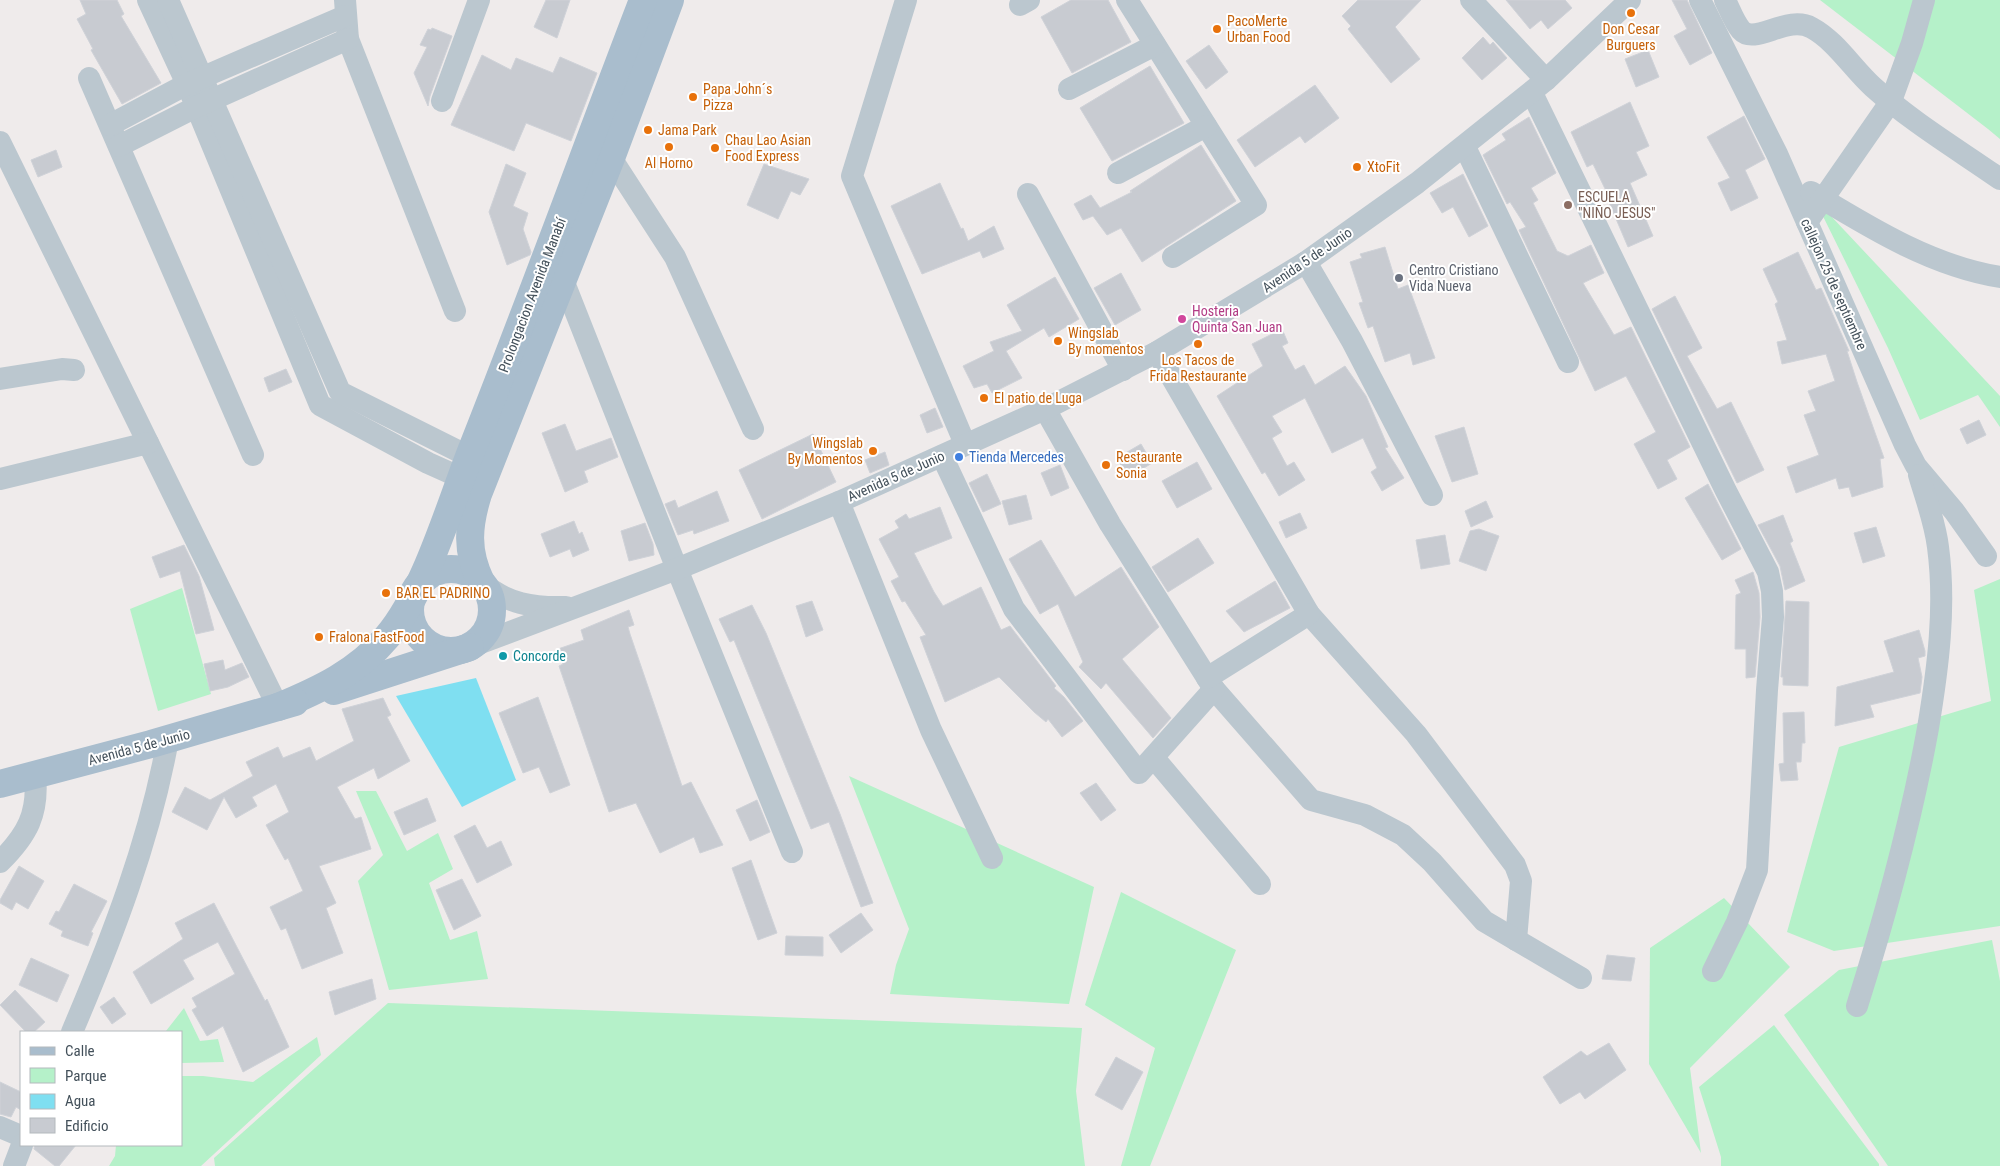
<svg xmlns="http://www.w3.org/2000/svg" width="2000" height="1166" viewBox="0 0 2000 1166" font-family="'Roboto Condensed',sans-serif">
<rect width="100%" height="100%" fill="#efebeb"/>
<g fill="#b5f1c9">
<polygon points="1820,0 2000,0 2000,139 1988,129"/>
<polygon points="1814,198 2000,396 2000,427 1978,395 1920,420 1888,348"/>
<polygon points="2000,579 2000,926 1834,951 1787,932 1839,747 1991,701 1974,590"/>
<polygon points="182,588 211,694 158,711 130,609"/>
<polygon points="849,776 1094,887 1069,1004 890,994 896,965 909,929"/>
<polygon points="356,791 376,791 407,851 438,833 453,869 429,883 450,940 477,931 488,979 389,990 358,881 383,855"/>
<polygon points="1121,892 1236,950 1150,1166 1121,1166 1155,1048 1085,1005"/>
<polygon points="1724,898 1790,967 1690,1068 1701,1153 1649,1064 1650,948"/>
<polygon points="1992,940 2000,981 2000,1166 1888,1166 1784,1015 1839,970"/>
<polygon points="388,1003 1082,1028 1076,1091 1085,1166 215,1166 214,1158"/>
<polygon points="184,1008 200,1041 218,1039 224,1062 181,1063 181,1032 166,1031"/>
<polygon points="1774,1025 1879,1164 1879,1166 1721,1166 1721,1157 1699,1087"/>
<polygon points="317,1037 321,1055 201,1166 109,1166 115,1156 116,1145 181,1145 181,1076 203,1076 253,1082"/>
</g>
<polygon fill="#7fdff1" points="476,678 516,780 462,807 396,696"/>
<g fill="#c8cbd1" stroke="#cfd2d8">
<polygon points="80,0 117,0 124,14 121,16 161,83 122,104 91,50 93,49 77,19 86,14"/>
<polygon points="546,0 570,0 557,38 534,27"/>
<polygon points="1071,0 1108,0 1131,42 1072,73 1041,17"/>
<polygon points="1358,0 1421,0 1395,27 1420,59 1391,83 1348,29 1351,26 1342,16"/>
<polygon points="1506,0 1565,0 1572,8 1548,29 1541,20 1530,29"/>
<polygon points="1672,0 1687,0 1712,53 1690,65 1674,36 1687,29"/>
<polygon points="432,28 452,36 430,96 428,106 414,73 427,47 420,45 428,29 431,30"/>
<polygon points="1483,37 1490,45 1493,42 1507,58 1482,80 1462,58"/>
<polygon points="1209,45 1228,72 1206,89 1186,61"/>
<polygon points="1648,50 1659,77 1636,87 1625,59"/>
<polygon points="482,55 511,70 516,58 553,73 560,57 597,73 571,141 526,123 514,151 451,125"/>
<polygon points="1150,66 1184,123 1112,161 1080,108"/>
<polygon points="1315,85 1339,118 1305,143 1300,136 1255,167 1237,140"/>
<polygon points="1630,102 1649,146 1636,152 1647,175 1630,183 1653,236 1628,247 1608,200 1610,199 1593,164 1587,167 1571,132"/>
<polygon points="1744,116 1765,159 1745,170 1758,198 1731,211 1718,183 1730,178 1707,137"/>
<polygon points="1529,117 1556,173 1531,188 1538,200 1533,203 1557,251 1568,256 1591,245 1604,273 1583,283 1614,335 1631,327 1690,447 1667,460 1677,479 1658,489 1634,444 1656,432 1626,376 1595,391 1519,230 1526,227 1510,202 1507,204 1483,155 1506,140 1502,134"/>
<polygon points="1201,145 1236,201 1142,262 1121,228 1107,235 1093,216 1083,220 1074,204 1091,195 1100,208 1132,192 1130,191"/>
<polygon points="56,150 62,167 38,177 31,160"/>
<polygon points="506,164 526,173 513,206 528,213 523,229 531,252 530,255 507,265 489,212"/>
<polygon points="764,164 809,179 800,195 791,191 778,219 747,205"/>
<polygon points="1463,174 1488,226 1469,237 1453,207 1442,213 1430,193"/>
<polygon points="940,183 961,229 963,228 968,241 994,226 1004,249 983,258 980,251 922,274 891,206"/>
<polygon points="1385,247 1398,289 1408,285 1435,358 1413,365 1410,353 1385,362 1373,326 1368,328 1359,303 1363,302 1350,262 1362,258 1360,254"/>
<polygon points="1798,252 1816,290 1821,288 1849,351 1847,351 1857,382 1884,458 1880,459 1883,487 1852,497 1849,487 1839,489 1836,478 1796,493 1787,467 1819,455 1804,415 1816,411 1808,391 1835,381 1826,354 1782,364 1777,342 1787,340 1775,304 1778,302 1763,269"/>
<polygon points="1121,273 1141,310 1115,325 1094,288"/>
<polygon points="1055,277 1079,319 1049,337 1044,328 1006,351 1022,378 992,393 987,384 974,388 963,366 994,351 990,342 1022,331 1007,305"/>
<polygon points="1675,296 1702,348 1687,356 1717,409 1731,402 1764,470 1737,483 1652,309"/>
<polygon points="1282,329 1288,343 1282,346 1295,370 1304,365 1315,385 1345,366 1366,396 1388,447 1385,448 1404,478 1382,491 1371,472 1377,468 1363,438 1332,453 1305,398 1272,416 1282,432 1272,438 1287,466 1294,462 1305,480 1279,496 1265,472 1262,474 1217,396 1263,366 1252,344"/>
<polygon points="286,369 292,382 269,392 264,378"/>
<polygon points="935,408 943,427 927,433 920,415"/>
<polygon points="1979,420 1986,435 1967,444 1960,429"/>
<polygon points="565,424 576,451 611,438 618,457 584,471 588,482 565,492 542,433"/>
<polygon points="1464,427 1478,474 1452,482 1435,436"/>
<polygon points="813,434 836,482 762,519 739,470"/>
<polygon points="1141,444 1152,463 1128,478 1117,458"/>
<polygon points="885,452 889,465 870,473 865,460"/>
<polygon points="1197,462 1212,489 1177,508 1162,481"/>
<polygon points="1060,465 1069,488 1051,496 1041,473"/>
<polygon points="987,474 1001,504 983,512 969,483"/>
<polygon points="1708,484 1741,549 1722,560 1685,498"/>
<polygon points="717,491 729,521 694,534 693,530 678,535 665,504 675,500 678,508"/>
<polygon points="1026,495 1032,519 1009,525 1002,501"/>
<polygon points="1486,501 1493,517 1471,527 1465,511"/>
<polygon points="940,507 952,538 914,553 934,592 943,606 981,587 1001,630 1010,626 1056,686 1054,688 1064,697 1083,721 1062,737 1048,719 1046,722 1034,712 999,677 945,702 920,637 926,635 905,601 902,602 891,581 899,577 879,539 899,528 895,521 906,514 909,519"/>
<polygon points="1300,513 1307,528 1286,538 1279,522"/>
<polygon points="1783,515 1793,541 1790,543 1805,581 1785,590 1780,566 1758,525"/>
<polygon points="574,521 579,534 582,532 589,550 573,557 570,549 550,557 541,534"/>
<polygon points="645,523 653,544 654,555 629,561 621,531"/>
<polygon points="1876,527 1885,556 1863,563 1854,533"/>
<polygon points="1479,529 1499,536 1486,571 1459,561 1470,531"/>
<polygon points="1445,535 1450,564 1421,569 1416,540"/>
<polygon points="1198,538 1214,563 1168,592 1152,567"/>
<polygon points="1041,540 1075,597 1121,567 1159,627 1122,659 1171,718 1153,738 1106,683 1101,689 1079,667 1083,662 1058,604 1040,614 1009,559"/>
<polygon points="184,545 199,576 214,630 196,634 180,571 160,578 152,557"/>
<polygon points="1753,572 1759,593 1760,617 1755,677 1746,678 1746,649 1735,649 1736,595 1741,593 1735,580"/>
<polygon points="1275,581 1290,608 1244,632 1226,611"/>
<polygon points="812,601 823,630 806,637 796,606"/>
<polygon points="1786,601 1809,602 1808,686 1783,685 1783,677 1781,677"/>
<polygon points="752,605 766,633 840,814 873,903 861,907 829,822 811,829 734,640 730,642 719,619"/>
<polygon points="629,610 634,625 628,627 630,634 682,786 691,782 723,845 700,853 694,837 660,853 636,803 609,812 559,666 563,664 558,649 584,640 581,630"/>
<polygon points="1919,630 1925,651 1925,656 1918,658 1922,677 1920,693 1870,705 1874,717 1835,726 1837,687 1894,672 1884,641"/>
<polygon points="223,660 225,670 242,663 249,677 228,687 210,691 204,664"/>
<polygon points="538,697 570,785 550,793 539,767 523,773 499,713"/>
<polygon points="383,698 391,715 387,717 410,761 378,779 374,768 337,787 355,819 361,817 371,849 319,866 336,903 326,908 343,953 302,969 286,928 281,930 270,907 303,891 288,858 285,860 266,825 289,812 276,784 252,797 257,806 236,818 224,797 207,830 172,812 185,787 210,800 253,776 246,762 278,747 283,758 310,747 316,761 354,741 342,709"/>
<polygon points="1804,712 1805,743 1802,743 1801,762 1796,762 1798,780 1781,781 1779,764 1784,763 1783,713"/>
<polygon points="1096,783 1116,810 1101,821 1080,793"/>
<polygon points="427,798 436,821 404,835 394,812"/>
<polygon points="757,800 770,832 750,841 736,810"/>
<polygon points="475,825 487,848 501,841 512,865 477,883 454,836"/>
<polygon points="751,860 777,933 758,940 732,868"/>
<polygon points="19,866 44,881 28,909 16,902 12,910 0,903 0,900"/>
<polygon points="462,879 481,916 454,930 436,890"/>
<polygon points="74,884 107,901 91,932 93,933 88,946 61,936 63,931 49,924 56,911 59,912"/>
<polygon points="214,903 265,1001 267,999 289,1047 243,1072 223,1026 207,1036 192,1010 197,1007 192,998 235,974 218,942 183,960 194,979 151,1004 133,972 183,939 175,923"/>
<polygon points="861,913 873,930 841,953 829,935"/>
<polygon points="786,936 823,937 823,956 785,955"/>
<polygon points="1607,955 1635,958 1631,981 1602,979"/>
<polygon points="31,958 69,975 57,1002 19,985"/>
<polygon points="372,979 376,999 335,1015 329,992"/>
<polygon points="15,990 45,1022 34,1032 26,1032 0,1005"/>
<polygon points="114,997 126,1014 112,1024 100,1007"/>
<polygon points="1609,1043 1626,1070 1585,1099 1580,1092 1560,1104 1543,1077 1581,1051 1587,1056"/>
<polygon points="1116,1057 1143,1072 1122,1110 1095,1095"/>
<polygon points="0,1082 21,1092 21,1110 16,1107 11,1117 0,1114"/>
<polygon points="35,1145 76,1145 59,1166 55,1166 34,1149"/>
</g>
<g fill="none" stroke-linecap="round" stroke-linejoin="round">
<g stroke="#bbc7cf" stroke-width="22">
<polyline points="148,0 187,84 320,405 428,463 477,485"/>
<polyline points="168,0 340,392 484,464"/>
<polyline points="345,0 348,39 455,311"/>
<polyline points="906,0 852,176 965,444"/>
<polyline points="1127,0 1256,205 1173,257"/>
<polyline points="1471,0 1546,80"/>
<polyline points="1700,0 1777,154 1905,445 1916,466 1954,511 1986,556"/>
<path d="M1725,0C1730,10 1734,22 1741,30C1755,46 1787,14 1812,28C1836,41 1853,69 1873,87C1912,122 1957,149 2000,179"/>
<polyline points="1020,5 1029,0"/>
<polyline points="89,78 253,455"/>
<polyline points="1069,89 1155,45"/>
<polyline points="1532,93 1726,491 1768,572 1772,591 1773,617 1767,690 1757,870 1737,922 1713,971"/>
<polyline points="442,101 479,0"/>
<polyline points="110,125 187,84 345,16"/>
<polyline points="0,142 278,707"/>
<polyline points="119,146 196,107 348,39"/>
<polyline points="1465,147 1568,362"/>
<polyline points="600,152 611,158 675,257 753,429"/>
<polyline points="1118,173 1206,126"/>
<path d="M1811,192C1869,227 1931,266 2000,277"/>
<polyline points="1028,194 1123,370"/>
<polyline points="1807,222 1891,101 1912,43 1924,0"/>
<polyline points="1306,262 1352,341 1432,495"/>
<polyline points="563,280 677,569 792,852"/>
<polyline points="1157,352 1309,614 1416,734 1515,865 1521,881 1516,940"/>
<polyline points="0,379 62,369 74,370"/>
<polyline points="1045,409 1110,524 1214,689 1311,800 1365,815 1403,835 1432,862 1484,921 1581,978"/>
<polyline points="942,456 1014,609 1139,773 1214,689"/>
<polyline points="0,479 148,443"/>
<polyline points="839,502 931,730 992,858"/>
<path d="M481,582C507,604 533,608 566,607"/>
<polyline points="470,647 677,569 839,502 1045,409 1157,352 1306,262 1417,183 1546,80 1630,0"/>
<polyline points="1207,678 1309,614"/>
<polyline points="1154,758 1260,884"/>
<path d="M0,862C27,835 39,814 35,775"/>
<path d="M1857,1006C1886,914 1911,822 1928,728C1938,668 1946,607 1938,547C1935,522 1926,499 1919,475"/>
<path d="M72,1032C112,938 150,840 168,739"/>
<polyline points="0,1127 21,1136"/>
<polyline points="14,1166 22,1145"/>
</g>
<g stroke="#a9bdcd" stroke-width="28">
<circle cx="451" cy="610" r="41"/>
<path d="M481,582C466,551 468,526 478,494L611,158L670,0"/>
<polyline points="334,691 470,647"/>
<path d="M278,707C319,690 358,672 387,637C424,594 449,508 470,454C530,303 585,151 643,0"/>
<polyline points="0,784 151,744 295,702"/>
</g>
</g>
<g fill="#e8710a" stroke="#fff" stroke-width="2">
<circle cx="1631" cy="13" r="5"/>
<circle cx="1217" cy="29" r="5"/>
<circle cx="693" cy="97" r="5"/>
<circle cx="648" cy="130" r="5"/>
<circle cx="669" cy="147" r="5"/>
<circle cx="715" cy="148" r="5"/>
<circle cx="1357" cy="167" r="5"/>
<circle cx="1058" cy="341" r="5"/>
<circle cx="1198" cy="344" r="5"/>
<circle cx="984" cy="398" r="5"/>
<circle cx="873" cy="451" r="5"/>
<circle cx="1106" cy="465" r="5"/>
<circle cx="386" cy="593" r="5"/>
<circle cx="319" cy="637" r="5"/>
</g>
<circle fill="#8d6e63" stroke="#fff" stroke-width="2" cx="1568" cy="205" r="5"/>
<circle fill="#6b7280" stroke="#fff" stroke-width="2" cx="1399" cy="278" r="5"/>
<circle fill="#d1479c" stroke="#fff" stroke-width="2" cx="1182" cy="319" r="5"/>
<circle fill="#3f7fe0" stroke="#fff" stroke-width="2" cx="959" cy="457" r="5"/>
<circle fill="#0f9aa8" stroke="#fff" stroke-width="2" cx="503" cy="656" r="5"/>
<g text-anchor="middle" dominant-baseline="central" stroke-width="4" stroke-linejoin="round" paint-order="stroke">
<g font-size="14" fill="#c56008" stroke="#fff" text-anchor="start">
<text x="1227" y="21">PacoMerte<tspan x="1227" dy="16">Urban Food</tspan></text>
<text x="1631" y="29" text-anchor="middle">Don Cesar<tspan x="1631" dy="16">Burguers</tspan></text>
<text x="703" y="89">Papa John´s<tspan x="703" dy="16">Pizza</tspan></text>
<text x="658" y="130">Jama Park</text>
<text x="725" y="140">Chau Lao Asian<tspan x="725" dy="16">Food Express</tspan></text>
<text x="669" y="163" text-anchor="middle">Al Horno</text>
<text x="1367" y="167">XtoFit</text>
<text x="1068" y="333">Wingslab<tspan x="1068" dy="16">By momentos</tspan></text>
<text x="1198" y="360" text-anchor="middle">Los Tacos de<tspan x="1198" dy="16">Frida Restaurante</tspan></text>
<text x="994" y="398">El patio de Luga</text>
<text x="863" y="443" text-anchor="end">Wingslab<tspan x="863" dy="16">By Momentos</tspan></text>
<text x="1116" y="457">Restaurante<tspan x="1116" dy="16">Sonia</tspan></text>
<text x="396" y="593">BAR EL PADRINO</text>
<text x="329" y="637">Fralona FastFood</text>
</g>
<g font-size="14" fill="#785e54" stroke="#fff" text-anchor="start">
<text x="1578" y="197">ESCUELA<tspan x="1578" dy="16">"NIÑO JESUS"</tspan></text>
</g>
<g font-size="14" fill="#43505a" stroke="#fff">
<text transform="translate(1307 260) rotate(-34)">Avenida 5 de Junio</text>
<text transform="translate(1834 284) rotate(66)">callejon 25 de septiembre</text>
<text transform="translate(532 295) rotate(-69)">Prolongacion Avenida Manabí</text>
<text transform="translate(896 476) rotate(-24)">Avenida 5 de Junio</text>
<text transform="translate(139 747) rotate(-15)">Avenida 5 de Junio</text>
</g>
<g font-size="14" fill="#5b616d" stroke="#fff" text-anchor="start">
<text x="1409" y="270">Centro Cristiano<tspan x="1409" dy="16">Vida Nueva</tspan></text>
</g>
<g font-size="14" fill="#b23c85" stroke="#fff" text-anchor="start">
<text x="1192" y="311">Hosteria<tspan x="1192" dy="16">Quinta San Juan</tspan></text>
</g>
<g font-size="14" fill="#366cbe" stroke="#fff" text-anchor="start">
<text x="969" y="457">Tienda Mercedes</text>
</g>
<g font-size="14" fill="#0d838f" stroke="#fff" text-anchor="start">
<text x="513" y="656">Concorde</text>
</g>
</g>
<rect x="20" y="1031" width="162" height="115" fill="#ffffff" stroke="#b4b9bd"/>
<rect x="30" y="1047" width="25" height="8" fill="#a9bdcd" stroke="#b4b9bd"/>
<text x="65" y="1056" font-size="15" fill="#43505a">Calle</text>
<rect x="30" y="1068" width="25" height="15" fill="#b5f1c9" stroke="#b4b9bd"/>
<text x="65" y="1081" font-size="15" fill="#43505a">Parque</text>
<rect x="30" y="1094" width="25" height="15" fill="#7fdff1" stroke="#b4b9bd"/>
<text x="65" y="1106" font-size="15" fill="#43505a">Agua</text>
<rect x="30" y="1118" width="25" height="15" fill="#c8cbd1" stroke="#b4b9bd"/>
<text x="65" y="1131" font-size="15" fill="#43505a">Edificio</text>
</svg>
